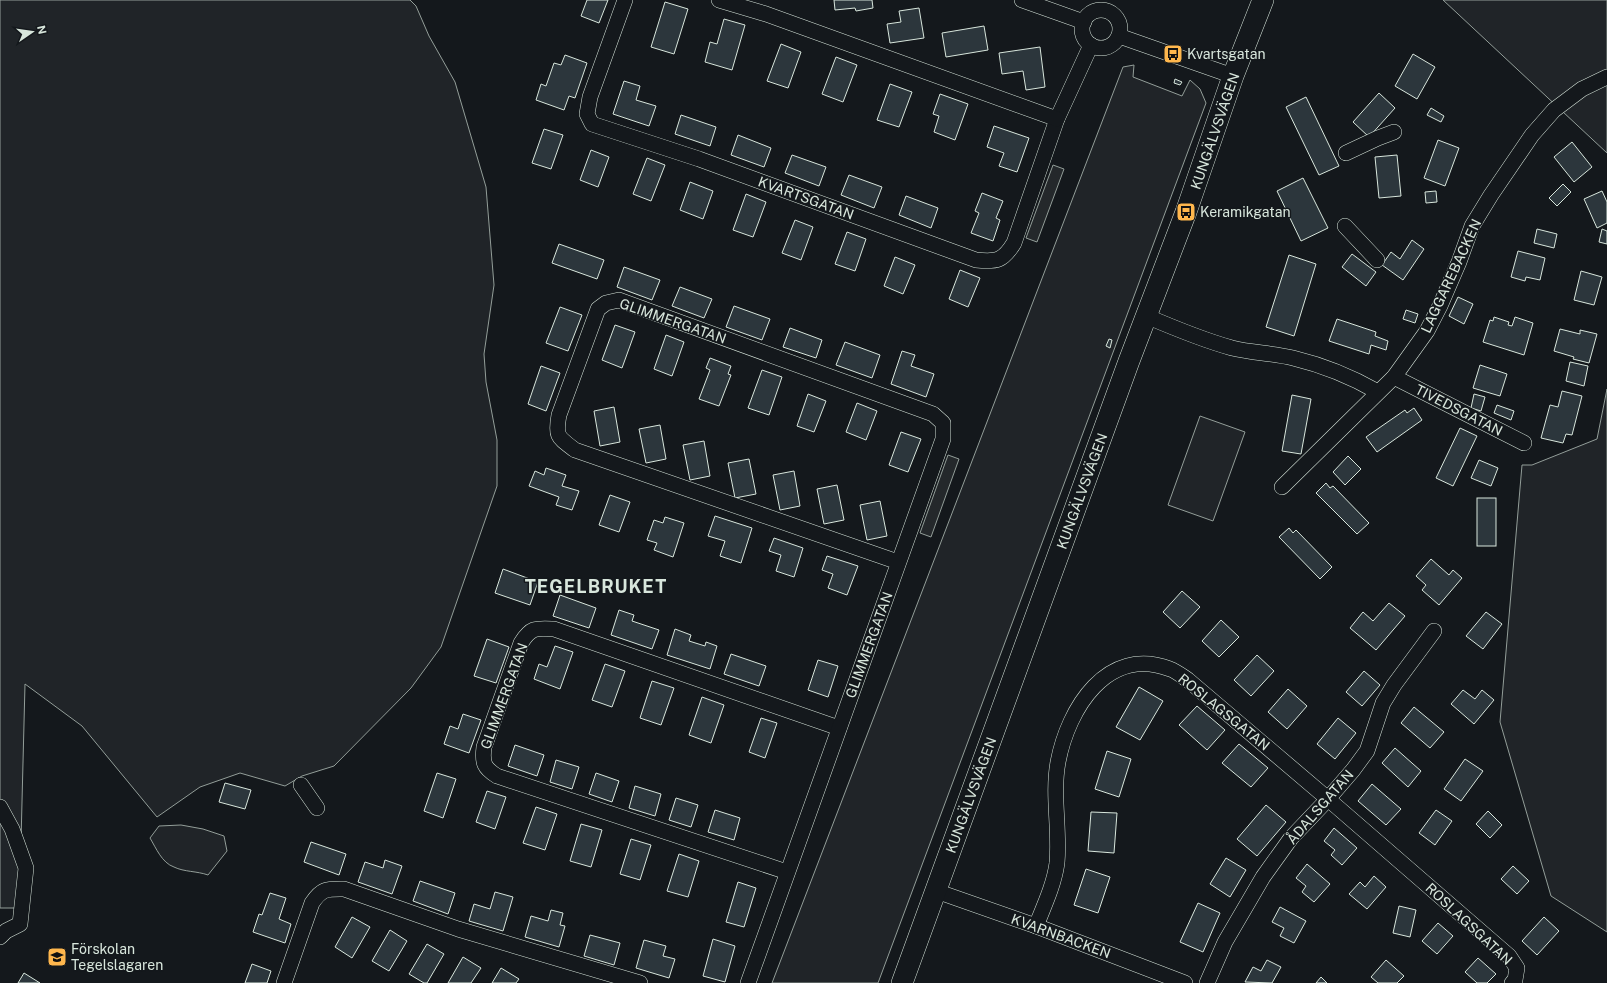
<svg xmlns="http://www.w3.org/2000/svg" width="1607" height="983" viewBox="0 0 1607 983" font-family="'Public Sans',sans-serif">
<rect width="100%" height="100%" fill="#14181c"/>
<g fill="#202428" stroke="#939e99">
<polygon points="0,0 410,0 416,6 429,36 455,82 486,187 494,285 484,354 486,382 497,440 497,486 441,647 411,688 334,766 302,776 285,786 240,773 200,787 157,817 82,726 25,684 20,881 15,908 0,908"/>
<polygon points="1443,0 1607,0 1607,153"/>
<polygon points="1134,65 1133,77 1182,96 1190,80 1200,89 1206,103 878,983 772,983 1123,67"/>
<polygon points="1607,389 1607,932 1551,896 1500,722 1522,465 1532,465 1597,439"/>
<polygon points="1200,416 1245,432 1213,521 1168,505"/>
<path d="M181,825L203,829L224,836L227,851L208,875C197,871 184,872 174,867C162,863 156,848 150,838L159,826Z"/>
</g>
<g fill="#24282b" stroke="#939e99">
<polygon points="1053,165 1064,169 1037,242 1026,238"/>
<polygon points="948,455 959,459 931,537 920,533"/>
</g>
<g fill="#2c363c" stroke="#d8e6dc">
<polygon points="587,0 608,0 599,23 581,16"/>
<polygon points="834,0 872,0 873,8 856,11 855,8 835,10"/>
<polygon points="665,2 688,9 674,54 651,47"/>
<polygon points="919,8 924,38 890,43 887,24 901,22 899,11"/>
<polygon points="724,19 745,25 732,70 705,62 710,42 717,44"/>
<polygon points="984,26 988,50 946,57 942,33"/>
<polygon points="781,44 801,52 788,88 767,81"/>
<polygon points="1040,47 1045,87 1026,90 1023,71 1002,74 999,53"/>
<polygon points="1413,54 1435,67 1417,99 1395,86"/>
<polygon points="565,55 587,63 575,98 569,96 564,110 536,100 541,84 546,86 554,63 561,65"/>
<polygon points="836,57 857,65 843,102 822,94"/>
<polygon points="1175,79 1182,82 1180,85 1174,83"/>
<polygon points="624,81 640,86 636,100 656,106 649,126 613,114"/>
<polygon points="890,84 912,92 899,127 877,120"/>
<polygon points="1379,93 1395,108 1369,137 1353,122"/>
<polygon points="940,94 968,104 955,140 934,132 939,116 933,114"/>
<polygon points="1306,97 1339,166 1319,175 1286,107"/>
<polygon points="1431,108 1444,116 1441,122 1427,115"/>
<polygon points="681,115 716,127 710,146 675,134"/>
<polygon points="994,126 1029,138 1017,172 999,166 1004,153 987,147"/>
<polygon points="544,129 563,135 551,169 532,163"/>
<polygon points="738,135 771,148 764,167 731,155"/>
<polygon points="1438,140 1459,148 1445,186 1424,178"/>
<polygon points="1572,142 1592,167 1574,182 1554,157"/>
<polygon points="591,150 609,157 598,187 580,180"/>
<polygon points="792,155 826,167 819,186 785,173"/>
<polygon points="1397,155 1401,196 1379,198 1375,157"/>
<polygon points="647,158 665,165 651,201 633,194"/>
<polygon points="849,175 882,187 874,208 841,195"/>
<polygon points="1303,178 1328,228 1301,241 1277,191"/>
<polygon points="690,182 713,191 703,219 680,210"/>
<polygon points="1563,184 1571,192 1557,206 1549,198"/>
<polygon points="1436,191 1437,202 1426,203 1425,192"/>
<polygon points="1602,191 1607,202 1607,223 1597,228 1584,199"/>
<polygon points="982,193 1003,201 996,218 1000,220 993,241 971,233 979,213 975,211"/>
<polygon points="746,194 766,202 753,237 733,230"/>
<polygon points="906,196 938,208 931,228 899,215"/>
<polygon points="795,220 813,227 801,260 782,253"/>
<polygon points="1537,229 1557,234 1554,248 1534,243"/>
<polygon points="1602,229 1607,231 1607,244 1599,242"/>
<polygon points="847,232 866,239 855,271 835,264"/>
<polygon points="1412,240 1424,249 1403,280 1382,265 1391,252 1400,259"/>
<polygon points="559,244 604,260 597,279 552,263"/>
<polygon points="1518,251 1545,258 1540,280 1526,277 1525,281 1511,277"/>
<polygon points="1352,254 1376,272 1366,286 1342,267"/>
<polygon points="1289,255 1316,264 1294,336 1266,327"/>
<polygon points="895,257 915,265 903,294 884,286"/>
<polygon points="624,267 660,280 652,300 617,287"/>
<polygon points="960,270 980,278 968,307 949,299"/>
<polygon points="1581,271 1602,277 1594,305 1574,300"/>
<polygon points="680,287 712,299 704,318 672,306"/>
<polygon points="1458,297 1473,304 1464,324 1449,316"/>
<polygon points="734,306 770,319 762,340 726,327"/>
<polygon points="560,307 582,315 568,351 546,343"/>
<polygon points="1406,310 1418,314 1415,323 1403,319"/>
<polygon points="1494,317 1509,322 1508,325 1512,326 1515,317 1533,323 1524,355 1483,342 1490,320 1493,321"/>
<polygon points="1337,319 1376,332 1375,336 1388,341 1386,350 1371,345 1369,354 1329,341"/>
<polygon points="615,325 635,332 622,368 602,360"/>
<polygon points="790,328 822,340 816,358 783,347"/>
<polygon points="1560,329 1580,334 1580,330 1597,334 1589,363 1573,359 1574,357 1554,351"/>
<polygon points="666,335 684,342 672,376 654,369"/>
<polygon points="1109,339 1112,340 1110,348 1106,346"/>
<polygon points="845,342 880,355 872,378 836,365"/>
<polygon points="902,351 915,355 911,366 934,374 926,397 891,384"/>
<polygon points="710,358 731,366 728,374 731,375 719,406 699,399 710,370 706,368"/>
<polygon points="1570,362 1588,366 1584,386 1566,381"/>
<polygon points="1480,365 1507,374 1500,396 1473,388"/>
<polygon points="541,366 560,373 546,411 528,404"/>
<polygon points="762,370 782,377 769,415 748,408"/>
<polygon points="1562,391 1582,396 1572,435 1566,434 1563,443 1541,438 1550,405 1558,407"/>
<polygon points="808,394 826,401 814,432 797,426"/>
<polygon points="1474,394 1485,397 1481,411 1471,408"/>
<polygon points="1292,395 1311,399 1301,454 1282,451"/>
<polygon points="857,403 877,411 866,440 846,432"/>
<polygon points="1497,405 1514,411 1511,420 1494,413"/>
<polygon points="614,407 620,442 600,446 594,411"/>
<polygon points="1414,408 1422,420 1377,452 1366,437 1405,410 1407,413"/>
<polygon points="660,425 666,459 646,463 639,429"/>
<polygon points="1460,428 1477,436 1453,486 1436,478"/>
<polygon points="901,432 921,439 908,472 889,465"/>
<polygon points="704,441 710,476 690,480 683,445"/>
<polygon points="1348,456 1361,469 1345,485 1333,472"/>
<polygon points="749,459 756,494 735,498 728,463"/>
<polygon points="1479,460 1498,468 1491,486 1471,478"/>
<polygon points="546,468 566,475 562,486 579,491 572,510 556,505 559,497 529,486 535,471 544,475"/>
<polygon points="794,471 800,506 780,510 773,475"/>
<polygon points="1326,483 1330,488 1333,486 1369,523 1357,534 1316,493"/>
<polygon points="837,485 844,520 824,524 817,489"/>
<polygon points="610,495 630,502 619,532 599,525"/>
<rect x="1477" y="498" width="19" height="48"/>
<polygon points="880,501 887,536 867,540 860,505"/>
<polygon points="715,516 752,528 741,563 720,556 725,541 708,536"/>
<polygon points="665,517 684,523 673,557 654,550 657,543 647,540 654,520 663,523"/>
<polygon points="1289,528 1293,533 1296,530 1332,567 1320,579 1279,537"/>
<polygon points="774,538 803,548 794,577 776,571 781,555 769,551"/>
<polygon points="827,556 858,566 847,595 828,588 833,574 822,570"/>
<polygon points="1431,559 1449,575 1453,570 1462,578 1439,605 1422,590 1426,585 1416,576"/>
<polygon points="503,569 538,582 530,605 495,593"/>
<polygon points="1182,591 1200,607 1180,628 1163,612"/>
<polygon points="560,595 596,608 589,628 553,616"/>
<polygon points="1389,603 1405,616 1376,650 1350,628 1363,612 1373,621"/>
<polygon points="619,610 634,615 632,621 659,630 652,649 611,635"/>
<polygon points="1486,612 1502,624 1483,649 1466,636"/>
<polygon points="1221,620 1239,637 1219,657 1202,641"/>
<polygon points="675,629 691,635 689,641 705,646 706,642 717,646 710,669 667,655"/>
<polygon points="487,639 509,647 496,683 474,676"/>
<polygon points="555,646 573,652 560,689 534,679 539,664 547,667"/>
<polygon points="731,654 766,666 759,686 724,674"/>
<polygon points="1257,655 1274,671 1251,696 1234,680"/>
<polygon points="818,660 838,666 828,697 808,690"/>
<polygon points="605,664 625,671 612,707 592,700"/>
<polygon points="1364,671 1380,685 1362,706 1346,692"/>
<polygon points="652,681 674,688 661,725 640,718"/>
<polygon points="1139,687 1163,701 1140,740 1116,727"/>
<polygon points="1288,689 1307,706 1287,729 1268,712"/>
<polygon points="1463,690 1475,699 1482,690 1494,700 1474,724 1451,704"/>
<polygon points="702,697 724,705 711,743 689,735"/>
<polygon points="1197,706 1225,730 1207,750 1179,725"/>
<polygon points="1414,707 1444,732 1430,748 1401,723"/>
<polygon points="463,714 481,720 469,753 444,744 450,726 458,729"/>
<polygon points="761,718 777,723 765,758 749,752"/>
<polygon points="1338,718 1356,733 1335,759 1317,744"/>
<polygon points="1239,744 1268,768 1251,787 1222,763"/>
<polygon points="515,745 544,755 537,776 508,766"/>
<polygon points="1395,748 1421,771 1408,787 1382,763"/>
<polygon points="1107,751 1131,759 1119,797 1095,789"/>
<polygon points="1465,759 1483,771 1461,801 1444,789"/>
<polygon points="556,760 579,767 572,789 550,782"/>
<polygon points="437,773 456,779 443,818 424,811"/>
<polygon points="596,773 619,781 612,802 589,794"/>
<polygon points="225,783 251,790 245,809 219,802"/>
<polygon points="1372,784 1401,809 1386,825 1358,801"/>
<polygon points="635,786 661,794 655,816 629,808"/>
<polygon points="487,791 506,797 495,829 476,822"/>
<polygon points="676,798 698,805 691,827 669,820"/>
<polygon points="1266,805 1286,822 1257,856 1237,839"/>
<polygon points="536,807 557,814 545,850 523,843"/>
<polygon points="715,810 740,818 734,840 708,832"/>
<polygon points="1436,810 1452,821 1435,845 1419,833"/>
<polygon points="1488,811 1502,825 1490,838 1476,824"/>
<polygon points="1091,812 1117,813 1114,853 1088,851"/>
<polygon points="581,824 602,830 591,867 570,861"/>
<polygon points="1334,828 1357,848 1342,865 1331,855 1335,850 1324,841"/>
<polygon points="631,839 651,845 640,880 620,874"/>
<polygon points="311,842 346,854 339,875 304,862"/>
<polygon points="679,854 699,861 688,897 667,891"/>
<polygon points="1226,858 1246,870 1230,897 1210,884"/>
<polygon points="385,860 402,866 392,894 358,882 365,862 383,868"/>
<polygon points="1307,864 1330,884 1314,902 1302,892 1306,886 1296,878"/>
<polygon points="1513,866 1529,881 1517,894 1501,879"/>
<polygon points="1086,869 1110,877 1098,913 1074,905"/>
<polygon points="1374,876 1386,887 1367,909 1349,894 1360,882 1365,887"/>
<polygon points="420,881 455,893 448,914 413,901"/>
<polygon points="738,882 756,888 744,927 726,922"/>
<polygon points="495,892 513,897 503,931 469,921 474,904 490,909"/>
<polygon points="270,893 286,898 279,919 291,924 285,943 253,932 259,914 262,915"/>
<polygon points="1198,903 1220,913 1203,952 1180,942"/>
<polygon points="1399,906 1416,910 1410,937 1393,933"/>
<polygon points="1280,907 1306,921 1294,943 1280,936 1284,928 1272,922"/>
<polygon points="551,910 563,913 560,925 565,926 559,947 525,937 531,916 548,921"/>
<polygon points="352,917 370,927 352,958 335,947"/>
<polygon points="1544,917 1559,931 1537,955 1522,941"/>
<polygon points="1438,923 1453,936 1437,954 1422,941"/>
<polygon points="390,930 407,941 389,971 372,961"/>
<polygon points="590,935 620,943 614,965 584,956"/>
<polygon points="713,939 735,946 725,982 703,976"/>
<polygon points="644,940 666,946 663,956 675,959 669,978 636,968"/>
<polygon points="427,944 444,954 427,983 424,983 409,974"/>
<polygon points="463,957 481,968 471,983 448,983"/>
<polygon points="1478,958 1496,974 1487,983 1477,983 1465,972"/>
<polygon points="1267,960 1281,967 1272,983 1245,982 1253,967 1261,971"/>
<polygon points="1386,960 1404,976 1397,983 1378,983 1371,977"/>
<polygon points="252,964 271,971 267,983 245,983"/>
<polygon points="501,968 519,979 516,983 492,983"/>
<polygon points="24,973 40,983 18,983"/>
<polygon points="1321,977 1327,983 1316,983"/>
</g>
<g fill="none" stroke-linecap="round" stroke-linejoin="round">
<defs>
<g id="minor">
<path d="M625,0L590,97L587,114L592,124L699,159L976,260C997,262 1003,261 1014,243L1057,119L1091,45"/>
<polyline points="719,0 766,14 1057,119"/>
<polyline points="1022,0 1084,22"/>
<circle cx="1101" cy="29" r="19"/>
<polyline points="1119,36 1233,76"/>
<polyline points="1346,153 1378,138 1394,132"/>
<polyline points="1345,226 1377,260"/>
<path d="M1146,316C1174,328 1203,340 1232,348C1252,353 1273,353 1293,358C1322,365 1352,377 1378,392"/>
<polyline points="1394,377 1524,443"/>
<polyline points="1282,487 1394,377 1427,331 1440,306 1459,262 1472,226 1491,195 1532,135 1554,110 1582,89 1607,77"/>
<polyline points="301,785 317,808"/>
<polyline points="0,807 12,829 26,868 20,924 6,931 0,937"/>
<path d="M787,872L497,776C484,768 482,763 484,747L521,643C531,627 536,628 554,629L839,728"/>
<polyline points="936,891 1036,926 1185,983"/>
<path d="M1036,926C1044,906 1054,885 1057,863C1060,829 1052,795 1058,762C1068,709 1107,645 1170,669C1176,671 1182,676 1188,680L1328,799L1509,956L1517,968L1515,980L1512,983"/>
<path d="M284,983L312,903C322,888 327,889 344,889L458,929L640,983"/>
<path d="M748,983L943,439V423L933,414L619,300L606,303L598,309L559,415C555,437 558,437 575,450L898,562"/>
<polyline points="1207,983 1225,942 1263,877 1291,838 1328,799 1353,770 1367,751 1383,703 1394,685 1434,631"/>
</g>
<polyline id="secondary" points="902,983 1129,361 1186,212 1233,76 1263,0"/>
</defs>
<use href="#minor" stroke="#d8e6dc" stroke-width="16"/>
<use href="#secondary" stroke="#d8e6dc" stroke-width="22"/>
<use href="#minor" stroke="#14181c" stroke-width="15"/>
<use href="#secondary" stroke="#14181c" stroke-width="21"/>
</g>
<defs>
<symbol id="bus-square" viewBox="-11 -11 22 22"><rect x="-9" y="-9" width="18" height="18" rx="4" fill="#ffb74d" stroke="#14181c"/><path d="M-5-6H5V4H4V6H2V4H-2V6H-4V4H-5ZM-3.5-4V0h7V-4ZM-3.5 1.2v1.5H-2V1.2ZM2 1.2v1.5H3.5V1.2Z" fill="#111"/></symbol>
<symbol id="school-square" viewBox="-11 -11 22 22"><rect x="-9" y="-9" width="18" height="18" rx="4" fill="#ffb74d" stroke="#14181c"/><path d="M0-5L7-2L0 1L-7-2ZM-4 1L0 2.5L4 1V4Q0 6-4 4Z" fill="#111"/></symbol>
</defs>
<g fill-rule="evenodd">
<use href="#bus-square" x="1162" y="43" width="22" height="22"/>
<use href="#bus-square" x="1175" y="201" width="22" height="22"/>
<use href="#school-square" x="46" y="946" width="22" height="22"/>
</g>
<g text-anchor="middle" dominant-baseline="central" stroke-width="3" stroke-linejoin="round" paint-order="stroke">
<g font-size="14" fill="#d8e6dc" stroke="#14181c" text-anchor="start">
<text x="1187" y="54">Kvartsgatan</text>
<text x="1200" y="212">Keramikgatan</text>
<text x="71" y="949">Förskolan<tspan x="71" dy="16">Tegelslagaren</tspan></text>
</g>
<g font-size="14" fill="#d8e6dc" stroke="#14181c">
<text transform="translate(1215 131) rotate(-71)">KUNGÄLVSVÄGEN</text>
<text transform="translate(806 198) rotate(20)">KVARTSGATAN</text>
<text transform="translate(1451 276) rotate(-65)">LAGGAREBACKEN</text>
<text transform="translate(673 321) rotate(19)">GLIMMERGATAN</text>
<text transform="translate(1459 410) rotate(27)">TIVEDSGATAN</text>
<text transform="translate(1082 491) rotate(-70)">KUNGÄLVSVÄGEN</text>
<text transform="translate(869 645) rotate(-70)">GLIMMERGATAN</text>
<text transform="translate(504 696) rotate(-70)">GLIMMERGATAN</text>
<text transform="translate(1224 712) rotate(39)">ROSLAGSGATAN</text>
<text transform="translate(971 795) rotate(-70)">KUNGÄLVSVÄGEN</text>
<text transform="translate(1320 807) rotate(-49)">ÅDALSGATAN</text>
<text transform="translate(1469 924) rotate(43)">ROSLAGSGATAN</text>
<text transform="translate(1061 936) rotate(20)">KVARNBACKEN</text>
</g>
<g font-size="18" font-weight="bold" letter-spacing="1" fill="#d8e6dc" stroke="#14181c">
<text x="596" y="586">TEGELBRUKET</text>
</g>
</g>
<g transform="translate(32 32) rotate(77)" stroke="#14181c" stroke-width="3" paint-order="stroke">
<path d="M0-3L7 15L0 10L-7 15Z" fill="#d8e6dc"/>
<text y="-6" font-size="11" font-weight="bold" text-anchor="middle" fill="#d8e6dc">N</text>
</g>
</svg>
